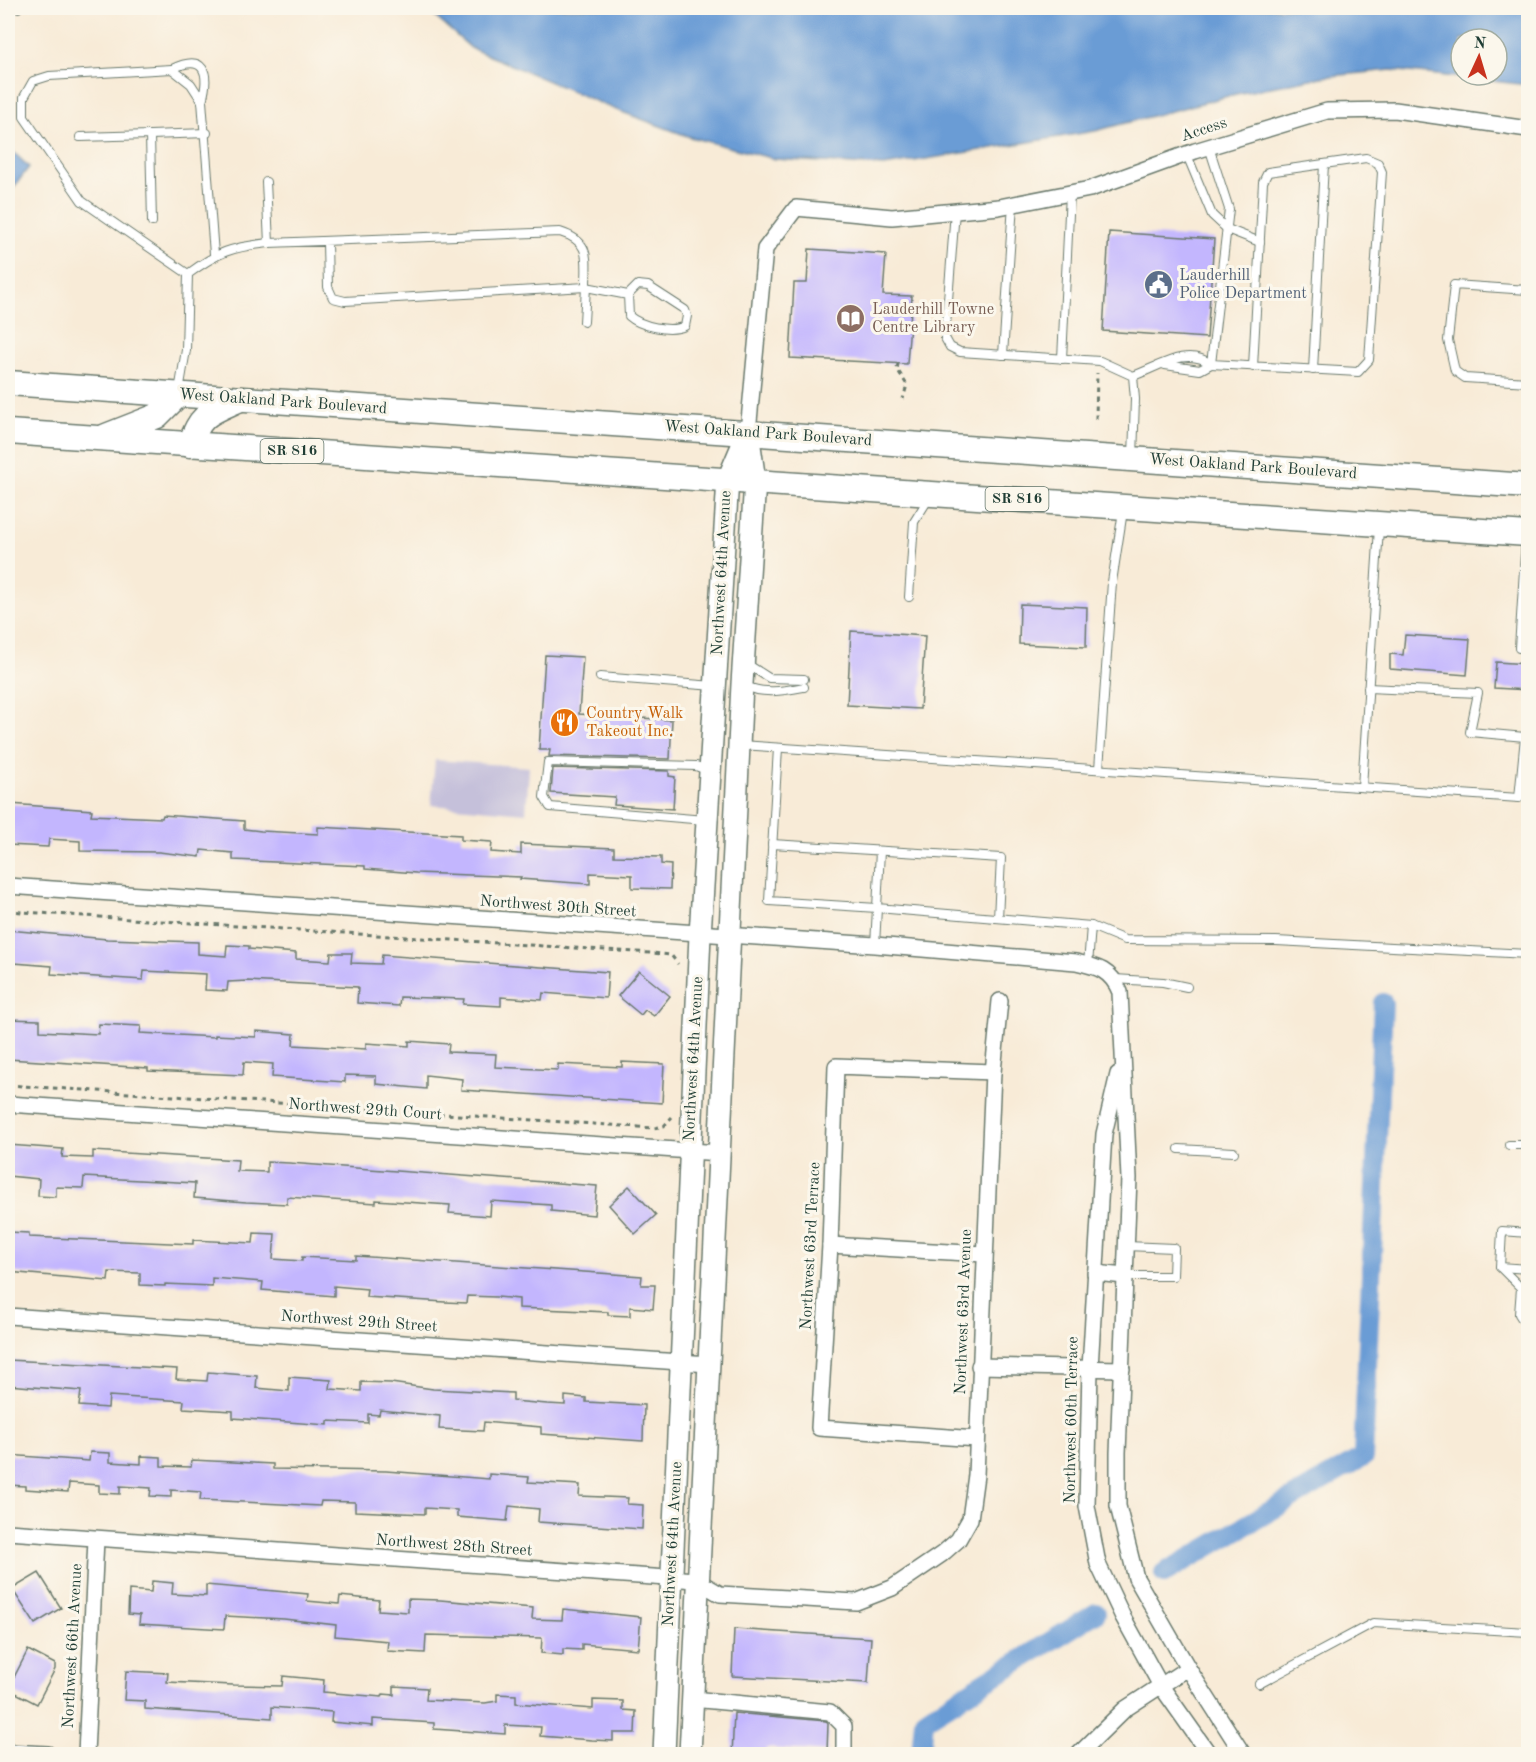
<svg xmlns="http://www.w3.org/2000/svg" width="1536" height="1762" viewBox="0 0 1536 1762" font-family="'Old Standard TT',serif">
<rect width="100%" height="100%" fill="#fbf7ec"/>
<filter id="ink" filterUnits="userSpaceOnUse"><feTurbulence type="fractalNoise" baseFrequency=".0167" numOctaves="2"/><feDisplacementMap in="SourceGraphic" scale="12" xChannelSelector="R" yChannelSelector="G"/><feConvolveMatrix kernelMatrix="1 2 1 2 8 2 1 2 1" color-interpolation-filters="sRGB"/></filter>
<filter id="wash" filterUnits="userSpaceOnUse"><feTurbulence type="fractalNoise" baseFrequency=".008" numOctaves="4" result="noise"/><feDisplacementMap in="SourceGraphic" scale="24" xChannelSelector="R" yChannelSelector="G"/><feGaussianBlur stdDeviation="1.35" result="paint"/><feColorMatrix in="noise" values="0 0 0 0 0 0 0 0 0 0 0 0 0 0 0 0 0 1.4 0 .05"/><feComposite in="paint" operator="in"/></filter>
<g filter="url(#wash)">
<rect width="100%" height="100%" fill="#f8ebd7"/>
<polygon fill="#c5c0da" points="435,760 529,767 526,813 431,805"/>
<g fill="#6a9cd5" stroke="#446c84" stroke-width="1.5" fill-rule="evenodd">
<path d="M425,8H1528V85L1391,70L1321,77L1236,94L1095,131L884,166L775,159L690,137L614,109L471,48ZM1461,39H1497V75H1461Z"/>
<polygon points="8,147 29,167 8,195"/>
</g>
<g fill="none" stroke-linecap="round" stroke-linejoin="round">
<g stroke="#6a9cd5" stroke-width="20">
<polyline points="1164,1573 1363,1457 1383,1003"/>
<polyline points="921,1754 924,1720 1096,1613"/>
</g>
</g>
<g id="blocks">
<g fill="#c3b6fe">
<polygon points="1109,232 1214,239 1207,338 1103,331"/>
<polygon points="809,249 886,254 883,295 912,296 907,364 790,358 794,283 807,283"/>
<polygon points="1020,604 1087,607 1086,647 1019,644"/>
<polygon points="851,631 925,636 920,709 847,705"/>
<polygon points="1405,635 1470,639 1467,675 1390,669 1390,654 1403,655"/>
<polygon points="545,655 583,657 579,714 672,720 670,759 549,756 550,750 539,750"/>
<polygon points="1496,662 1528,664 1528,690 1494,688"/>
<polygon points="553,768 669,771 669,776 675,777 673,809 614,805 615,797 551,793"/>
<polygon points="10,804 92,810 91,815 162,818 163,815 244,821 244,829 261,831 318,834 318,827 461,835 461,840 492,842 491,852 521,854 521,844 614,848 614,856 661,857 661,864 671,865 670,889 632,888 632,875 590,873 590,884 520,879 521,877 416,873 365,869 365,866 233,860 233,853 201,850 200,857 159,852 80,851 80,841 49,839 48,847 8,845"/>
<polygon points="8,930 107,939 198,942 198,954 226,956 227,945 249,946 249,949 296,953 296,959 330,961 331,953 352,953 351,963 381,964 382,955 608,972 606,998 543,993 542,1000 501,997 501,1006 463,1004 464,999 400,997 399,1006 357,1003 358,987 247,981 228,982 227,991 205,990 206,974 144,971 143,980 51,974 52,966 14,963 14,955 8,954"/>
<polygon points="639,971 670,996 654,1016 645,1010 641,1015 618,996"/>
<polygon points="8,1019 40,1020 40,1031 98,1034 99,1024 141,1026 140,1033 215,1037 215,1035 256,1037 256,1031 294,1034 293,1045 366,1049 366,1043 409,1046 409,1041 449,1044 448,1052 496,1054 495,1067 558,1070 558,1064 622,1067 622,1062 664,1064 662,1103 461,1090 462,1079 426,1075 426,1089 376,1084 376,1076 345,1075 345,1082 272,1077 273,1064 244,1062 243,1075 148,1071 148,1068 8,1059"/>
<polygon points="8,1145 63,1149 62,1157 93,1158 93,1151 238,1160 237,1171 267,1172 267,1162 289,1163 597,1186 594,1215 551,1211 551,1205 491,1201 490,1216 449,1213 450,1205 376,1200 376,1203 287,1197 287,1204 246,1202 194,1198 195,1183 84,1177 83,1188 56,1187 56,1197 38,1196 39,1179 8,1176"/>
<polygon points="629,1186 656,1215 635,1234 609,1205"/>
<polygon points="8,1232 29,1233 29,1237 193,1244 193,1240 253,1243 254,1233 275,1234 273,1259 302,1261 302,1257 356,1260 356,1256 642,1276 641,1285 655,1285 653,1309 630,1307 630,1316 608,1315 608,1312 519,1308 519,1299 497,1297 467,1296 466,1303 445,1302 366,1297 367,1289 334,1286 334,1296 262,1290 263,1282 212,1278 212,1286 165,1284 165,1286 140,1285 140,1273 109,1272 108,1281 8,1272"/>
<polygon points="8,1360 177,1369 176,1379 207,1381 208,1372 257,1376 256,1388 289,1391 289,1377 331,1380 330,1389 361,1391 361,1382 391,1383 433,1389 513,1393 513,1401 547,1404 565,1405 565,1396 586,1398 586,1402 644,1405 643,1441 541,1434 541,1427 484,1422 483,1431 439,1429 440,1416 380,1410 379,1415 368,1414 368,1423 328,1421 328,1425 233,1418 233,1411 183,1408 184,1401 109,1396 108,1408 79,1406 81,1391 8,1385"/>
<polygon points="90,1452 110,1453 110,1462 141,1464 141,1456 161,1457 161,1466 191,1467 192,1460 273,1464 273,1469 386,1471 489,1479 489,1474 529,1477 528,1482 580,1485 579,1496 628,1498 627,1504 643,1505 642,1529 538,1522 539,1509 509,1506 507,1521 457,1517 457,1510 425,1508 425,1514 355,1511 355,1502 321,1501 320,1506 222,1501 200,1500 201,1492 171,1490 171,1497 150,1496 151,1488 120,1486 120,1494 99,1493 99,1485 69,1483 68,1492 25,1489 25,1486 8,1485 8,1455 89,1461"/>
<polygon points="39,1573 61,1608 35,1624 12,1589"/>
<polygon points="152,1581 173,1583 172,1594 206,1596 206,1585 308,1594 307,1601 339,1604 340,1596 379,1600 378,1610 408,1612 408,1599 440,1600 533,1608 532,1619 562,1620 563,1609 641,1617 638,1649 582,1644 582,1650 563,1649 563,1655 541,1653 542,1638 426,1635 425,1653 387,1651 388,1641 335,1636 336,1625 284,1619 225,1616 224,1629 139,1624 140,1615 128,1614 129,1590 151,1592"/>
<polygon points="734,1629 871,1638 868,1683 732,1676"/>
<polygon points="28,1650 55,1664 55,1669 37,1704 8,1689"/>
<polygon points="126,1671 168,1673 167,1682 233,1685 282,1686 283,1676 324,1680 323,1692 382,1697 383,1694 394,1695 394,1686 427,1688 426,1700 485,1703 497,1701 497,1694 516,1695 516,1703 593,1709 593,1700 623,1701 623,1710 636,1711 635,1733 613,1733 613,1741 592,1740 540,1736 541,1727 505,1725 505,1734 434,1729 434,1723 373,1719 373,1726 331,1722 332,1712 272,1707 272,1718 145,1709 145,1701 124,1700"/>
<polygon points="734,1713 826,1721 828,1724 827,1752 766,1748 765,1755 732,1755"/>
</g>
</g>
</g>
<g filter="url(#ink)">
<use href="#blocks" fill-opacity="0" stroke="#6b7a6d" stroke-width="1.5"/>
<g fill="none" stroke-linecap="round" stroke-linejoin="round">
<defs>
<g id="lane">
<polyline points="8,9 18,8"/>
<path d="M172,69C205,53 210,73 202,101"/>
<polyline points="150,135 207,133"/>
<polyline points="80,137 150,135 152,222"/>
<polyline points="1209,147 1229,209 1211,364 1358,372 1369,360 1382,172 1378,163 1366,158 1268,172 1263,182 1253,367"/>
<polyline points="1187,155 1212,215 1227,229 1260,242"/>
<polyline points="266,182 269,243"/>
<polyline points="955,211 945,338 950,347 960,352 1100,361 1133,376 1135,399 1133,457"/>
<polyline points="188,274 82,201 24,117 24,97 33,81 49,76 172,69 191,84 202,101 214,254"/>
<polyline points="1528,290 1454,285 1448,340 1455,371 1465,378 1528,382"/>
<path d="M584,322L586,287L628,295L629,316C640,326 670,333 685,326L687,316L685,310L648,286L638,285L628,295"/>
<polyline points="1003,355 1013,204"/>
<polyline points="1062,359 1070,193"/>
<polyline points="1313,370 1324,164"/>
<path d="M1133,376C1159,367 1186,346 1211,364L1200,370L1165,365"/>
<path d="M179,391L186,350L188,274C218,252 231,247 269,243L560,232C592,242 586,258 586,287L345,301L333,298L328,287L327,242"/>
<polyline points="1526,538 1519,648 1528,649"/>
<polyline points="909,597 914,522 929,498"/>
<polyline points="747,664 769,678 804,679"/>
<polyline points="600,677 714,686"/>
<path d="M743,685C763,695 783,691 804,687"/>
<polyline points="1368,688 1478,693 1470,732 1525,737"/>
<polyline points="741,745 1519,798 1525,737 1528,737"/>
<polyline points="778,748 769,901 877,908 875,945"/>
<polyline points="1099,769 1112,582 1123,511"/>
<polyline points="1362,787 1379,528"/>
<polyline points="705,820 550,807 544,797 548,762 696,766 709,771"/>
<polyline points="772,844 1001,858 998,918"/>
<polyline points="880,851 877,908 1091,926 1088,965"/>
<polyline points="1091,926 1125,940 1276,941 1528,954"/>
<polyline points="1115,979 1163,982 1187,987"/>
<polyline points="1509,1145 1528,1145"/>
<polyline points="1179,1149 1234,1152"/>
<polyline points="1528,1233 1502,1231 1500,1267 1521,1288 1519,1314 1528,1328"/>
<polyline points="1500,1267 1528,1269"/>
<polyline points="1125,1276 1173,1276 1174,1248 1126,1246"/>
<polyline points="1259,1684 1373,1623 1528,1632"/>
</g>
<g id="street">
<polyline points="748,432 765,249 796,208 892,217 999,207 1090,189 1195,151 1327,111 1395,110 1528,129"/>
<path d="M8,886L875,945L1076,962C1098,967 1111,970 1120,992L1129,1178L1118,1453V1506L1136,1578L1188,1668L1243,1754"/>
<polyline points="1118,1074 1104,1134 1090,1368 1087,1506 1098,1564 1123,1617 1161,1686 1209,1754"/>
<polyline points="8,1104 720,1153"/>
<polyline points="830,1245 984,1254"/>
<polyline points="1095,1273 1125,1276"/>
<polyline points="8,1316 709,1364"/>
<polyline points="979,1366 1122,1369"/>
<polyline points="977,1439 819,1428 830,1245 836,1066 993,1072"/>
<polyline points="8,1532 696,1580 720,1594 856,1602 892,1588 942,1554 958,1540 970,1519 976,1475 993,1072 1000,1001"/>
<polyline points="692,1699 830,1712 844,1726 844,1754"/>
<polyline points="8,1752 48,1754"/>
<polyline points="86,1754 96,1539"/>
<polyline points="1079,1754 1125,1709 1188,1668"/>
</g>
<g id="secondary">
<polyline points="664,1754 700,935 728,479 748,432"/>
<polyline points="690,1754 742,684 755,481 748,432"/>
</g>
<g id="primary">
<polyline points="8,383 1528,486"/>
<polyline points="8,432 1528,534"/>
<polyline points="106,436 157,416 178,395"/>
<path d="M190,445C200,414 209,413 238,400"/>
</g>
</defs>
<use href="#lane" stroke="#6b7a6d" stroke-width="10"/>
<use href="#street" stroke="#6b7a6d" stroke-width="18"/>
<use href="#secondary" stroke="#6b7a6d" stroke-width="24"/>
<use href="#primary" stroke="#6b7a6d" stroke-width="27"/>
<g stroke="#6b7a6d" stroke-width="3" stroke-dasharray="4.5 4.5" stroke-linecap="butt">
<polyline points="898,364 897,369 907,385 903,399"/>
<polyline points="1096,419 1097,373"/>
<polyline points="8,911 651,953 671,955 678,964"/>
<polyline points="8,1085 654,1128 664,1126 672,1117"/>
</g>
<use href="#lane" stroke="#fff" stroke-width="8"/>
<use href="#street" stroke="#fff" stroke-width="15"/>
<use href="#secondary" stroke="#fff" stroke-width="21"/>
<use href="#primary" stroke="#fff" stroke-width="24"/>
</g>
</g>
<defs>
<symbol id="civic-disc" viewBox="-11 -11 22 22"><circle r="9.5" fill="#5c6f8a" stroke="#fbf7ec"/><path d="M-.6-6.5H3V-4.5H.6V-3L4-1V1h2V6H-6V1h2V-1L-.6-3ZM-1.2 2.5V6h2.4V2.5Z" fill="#fff"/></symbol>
<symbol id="library-disc" viewBox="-11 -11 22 22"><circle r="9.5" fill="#8d6e63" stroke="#fbf7ec"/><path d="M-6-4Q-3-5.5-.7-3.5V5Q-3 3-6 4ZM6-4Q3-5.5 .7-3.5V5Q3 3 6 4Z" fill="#fff"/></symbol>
<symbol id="restaurant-disc" viewBox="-11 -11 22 22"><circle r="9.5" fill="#e8710a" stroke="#fbf7ec"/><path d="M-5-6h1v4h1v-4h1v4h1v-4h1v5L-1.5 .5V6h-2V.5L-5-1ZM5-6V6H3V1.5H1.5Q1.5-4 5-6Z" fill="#fff"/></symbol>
</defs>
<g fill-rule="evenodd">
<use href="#civic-disc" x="1142" y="268" width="33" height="33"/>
<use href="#library-disc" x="834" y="302" width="33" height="33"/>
<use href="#restaurant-disc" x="548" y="706" width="33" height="33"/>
</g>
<g text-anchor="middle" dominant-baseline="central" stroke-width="6" stroke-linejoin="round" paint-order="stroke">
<g fill="#fbf7ec" stroke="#61756b" stroke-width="1.5">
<rect x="260.5" y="439" width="63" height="24" rx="4.5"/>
<rect x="985.5" y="487" width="63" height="24" rx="4.5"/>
</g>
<g font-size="15" font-weight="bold" fill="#1f3d34">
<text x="292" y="451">SR 816</text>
<text x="1017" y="499">SR 816</text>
</g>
<g font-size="16" fill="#1f3d34" stroke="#fbf7ec">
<text transform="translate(1204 130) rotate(-18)">Access</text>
<text transform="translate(283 402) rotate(4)">West Oakland Park Boulevard</text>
<text transform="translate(768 434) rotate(4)">West Oakland Park Boulevard</text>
<text transform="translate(1253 467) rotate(4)">West Oakland Park Boulevard</text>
<text transform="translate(722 573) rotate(-87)">Northwest 64th Avenue</text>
<text transform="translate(558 907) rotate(4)">Northwest 30th Street</text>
<text transform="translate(694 1059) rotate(-87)">Northwest 64th Avenue</text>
<text transform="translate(365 1110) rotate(4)">Northwest 29th Court</text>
<text transform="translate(811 1246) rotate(-87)">Northwest 63rd Terrace</text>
<text transform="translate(964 1312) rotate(-88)">Northwest 63rd Avenue</text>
<text transform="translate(359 1322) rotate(4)">Northwest 29th Street</text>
<text transform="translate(1072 1420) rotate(-89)">Northwest 60th Terrace</text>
<text transform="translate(673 1544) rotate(-87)">Northwest 64th Avenue</text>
<text transform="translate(454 1546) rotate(4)">Northwest 28th Street</text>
<text transform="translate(73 1646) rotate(-87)">Northwest 66th Avenue</text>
</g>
<g font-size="16" fill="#4e5e75" stroke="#fbf7ec" text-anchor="start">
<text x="1179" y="276">Lauderhill<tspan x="1179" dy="18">Police Department</tspan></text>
</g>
<g font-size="16" fill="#785e54" stroke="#fbf7ec" text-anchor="start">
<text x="872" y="310">Lauderhill Towne<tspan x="872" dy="18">Centre Library</tspan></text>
</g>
<g font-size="16" fill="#c56008" stroke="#fbf7ec" text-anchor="start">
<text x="586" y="714">Country Walk<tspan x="586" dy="18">Takeout Inc.</tspan></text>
</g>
</g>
<rect width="1536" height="1762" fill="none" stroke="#fbf7ec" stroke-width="30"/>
<g transform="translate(1479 57) rotate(4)"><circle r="28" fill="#fbf7ec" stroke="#a3ada2" stroke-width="1.5"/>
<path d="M0-4.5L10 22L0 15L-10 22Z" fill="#c8321e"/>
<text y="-9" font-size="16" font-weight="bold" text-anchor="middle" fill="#1f3d34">N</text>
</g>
</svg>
